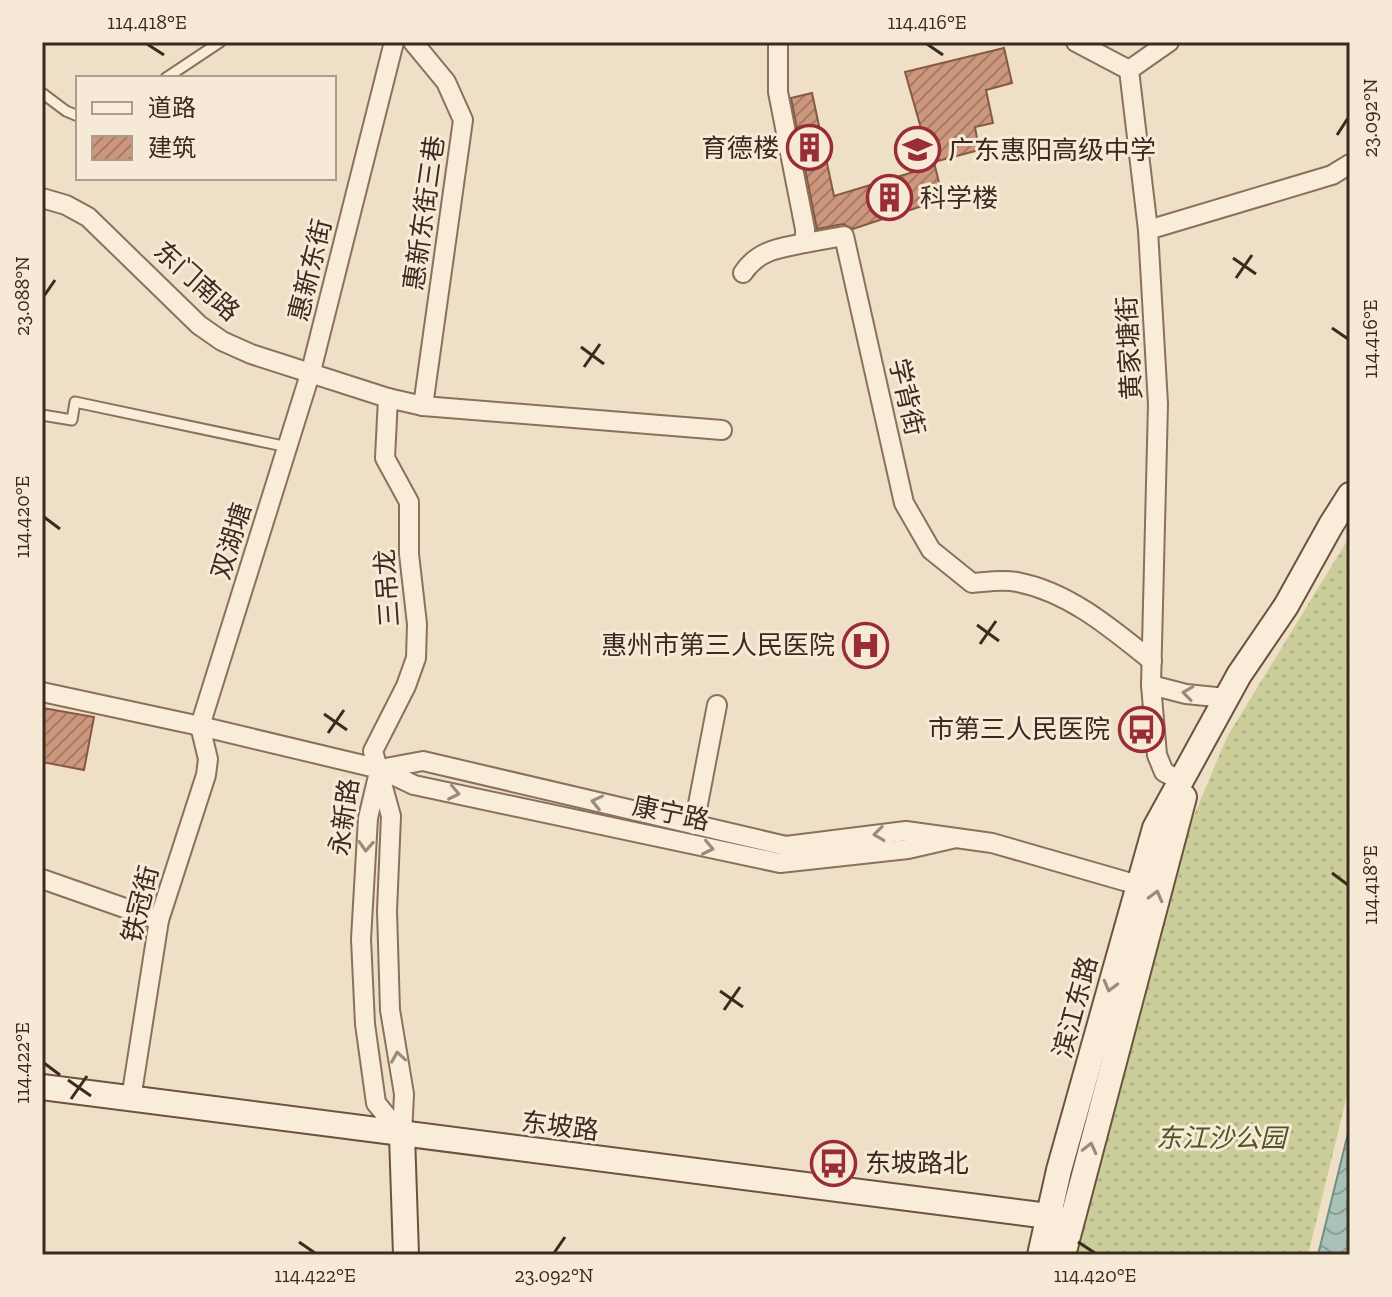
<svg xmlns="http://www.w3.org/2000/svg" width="1392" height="1297" viewBox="0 0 1392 1297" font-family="'Zilla Slab','Noto Sans SC',serif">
<defs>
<pattern id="grass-dots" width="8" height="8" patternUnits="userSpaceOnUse" patternTransform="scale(2)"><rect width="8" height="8" fill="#cbcd9a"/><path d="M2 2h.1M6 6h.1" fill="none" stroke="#afb084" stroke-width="1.8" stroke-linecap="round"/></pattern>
<pattern id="water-waves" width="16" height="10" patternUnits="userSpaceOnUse" patternTransform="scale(2)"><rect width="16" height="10" fill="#a8c2b8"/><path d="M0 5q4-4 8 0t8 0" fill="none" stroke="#8a9e95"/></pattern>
<pattern id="building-hatch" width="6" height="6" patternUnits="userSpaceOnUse" patternTransform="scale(2)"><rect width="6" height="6" fill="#cc977c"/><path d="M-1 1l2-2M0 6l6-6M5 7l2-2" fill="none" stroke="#a77b65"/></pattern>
</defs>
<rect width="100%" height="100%" fill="#eedfc6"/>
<polygon fill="url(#grass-dots)" points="1350,536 1350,1083 1308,1255 1072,1255 1190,825 1227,737"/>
<polygon fill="url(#water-waves)" stroke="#6e9185" stroke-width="2" points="1350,1125 1350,1255 1318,1255"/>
<g fill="url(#building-hatch)" stroke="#895842" stroke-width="2">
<polygon points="1004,48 1012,83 986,90 993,123 975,127 979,150 934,162 943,199 853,229 843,224 817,229 791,98 812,93 834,196 920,170 915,149 926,146 905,72"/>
<polygon points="43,708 94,717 84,770 42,762"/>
</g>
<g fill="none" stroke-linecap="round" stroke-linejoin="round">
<defs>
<g id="lane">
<polyline points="166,78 220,42"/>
<polyline points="42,93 66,111 78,116"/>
<polyline points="42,415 72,420 75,402 288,447"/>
</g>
<g id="street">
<polyline points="413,42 446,82 463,120 423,406"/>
<path d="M778,42V92L805,229V243L844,236L904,503L931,550L972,583C986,582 1003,579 1017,582C1069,592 1111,628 1152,661"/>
<polyline points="1076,42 1129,70"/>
<polyline points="1129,70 1148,230 1158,404 1151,685 1157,755 1164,772 1181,781"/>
<polyline points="1129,70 1169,42"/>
<polyline points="42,198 66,205 88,217 199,325 222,341 251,354 388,398 423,406 722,430"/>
<polyline points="1148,230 1332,175 1350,164"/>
<path d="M743,273C758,250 780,248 805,243"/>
<polyline points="388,398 385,458 409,502 409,554 417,624 416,658 406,686 373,751 391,816 387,911 390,1010 404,1094 402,1135"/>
<polyline points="1151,685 1186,694 1226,698"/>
<polyline points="42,692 200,726 380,769 414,785 780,863 908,849 956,838"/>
<polyline points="380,769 423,761 786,846 906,831 992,843 1138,885"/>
<polyline points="379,772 368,818 361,939 365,1024 376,1103 402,1135"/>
<polyline points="694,825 717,705"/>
<polyline points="42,879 159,920"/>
<polyline points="131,1099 159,920 206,775 208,759 200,726 311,371 394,42"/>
</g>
<g id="secondary">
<polyline points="42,1087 1048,1216 1070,1223"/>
<polyline points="402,1135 406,1255"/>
<polyline points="1040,1255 1059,1170 1155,828 1239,675 1286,606 1331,525 1350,495"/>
<polyline points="1063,1255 1184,797"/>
</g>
</defs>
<use href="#lane" stroke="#8a715c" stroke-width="13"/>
<use href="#street" stroke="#8a715c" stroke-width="22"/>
<use href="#secondary" stroke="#6c523f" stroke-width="28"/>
<use href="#lane" stroke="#f9edda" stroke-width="9"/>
<use href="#street" stroke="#f9edda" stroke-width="18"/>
<use href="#secondary" stroke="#f9edda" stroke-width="24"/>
</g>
<defs><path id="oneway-chevron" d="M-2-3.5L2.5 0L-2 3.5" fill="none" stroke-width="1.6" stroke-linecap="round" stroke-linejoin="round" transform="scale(2)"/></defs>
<g stroke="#9a8c7d">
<use href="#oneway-chevron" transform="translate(1188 693) rotate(-172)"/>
<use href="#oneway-chevron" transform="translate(454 793) rotate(12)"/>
<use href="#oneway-chevron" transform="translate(597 802) rotate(-167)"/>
<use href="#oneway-chevron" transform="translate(879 834) rotate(173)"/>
<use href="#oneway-chevron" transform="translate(366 846) rotate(93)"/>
<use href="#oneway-chevron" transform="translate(708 848) rotate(12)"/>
<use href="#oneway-chevron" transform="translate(1156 896) rotate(-75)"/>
<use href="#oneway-chevron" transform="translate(1110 986) rotate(105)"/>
<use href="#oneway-chevron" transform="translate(398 1057) rotate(-99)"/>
<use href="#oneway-chevron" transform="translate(1090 1148) rotate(-76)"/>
</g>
<path fill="none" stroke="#3a2a20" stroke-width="3" d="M147,44L164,55M927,44L943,55M1337,135L1348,118M1233,258L1256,274M1236,278L1252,255M44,296L55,280M1332,328L1348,339M581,347L604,364M584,367L600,344M44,517L60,529M977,625L999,641M980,644L996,621M324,714L347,730M328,733L344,710M1332,873L1348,885M720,991L743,1007M724,1010L740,987M44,1063L60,1075M68,1080L91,1096M71,1099L87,1076M299,1242L315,1253M1078,1242L1095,1253M554,1253L565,1237"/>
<defs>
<symbol id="building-ring" viewBox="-11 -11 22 22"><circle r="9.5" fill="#f6ead6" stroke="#992c35" stroke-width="1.5"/><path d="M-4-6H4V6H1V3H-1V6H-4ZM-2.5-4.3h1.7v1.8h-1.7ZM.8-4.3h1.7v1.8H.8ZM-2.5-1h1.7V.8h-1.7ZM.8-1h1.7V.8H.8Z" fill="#992c35"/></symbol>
<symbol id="school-ring" viewBox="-11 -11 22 22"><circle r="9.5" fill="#f6ead6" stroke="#992c35" stroke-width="1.5"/><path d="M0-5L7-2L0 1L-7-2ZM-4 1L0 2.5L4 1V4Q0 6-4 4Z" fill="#992c35"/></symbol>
<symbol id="hospital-ring" viewBox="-11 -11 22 22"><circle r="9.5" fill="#f6ead6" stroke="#992c35" stroke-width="1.5"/><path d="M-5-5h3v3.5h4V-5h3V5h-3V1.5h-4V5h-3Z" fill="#992c35"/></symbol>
<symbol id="bus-ring" viewBox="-11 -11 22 22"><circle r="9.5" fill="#f6ead6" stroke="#992c35" stroke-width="1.5"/><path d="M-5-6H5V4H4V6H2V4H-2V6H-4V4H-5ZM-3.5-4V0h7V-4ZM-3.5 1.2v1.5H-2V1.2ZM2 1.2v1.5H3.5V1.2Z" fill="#992c35"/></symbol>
</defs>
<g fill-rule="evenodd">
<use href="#building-ring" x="784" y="122" width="51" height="51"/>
<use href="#school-ring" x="892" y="124" width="51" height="51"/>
<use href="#building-ring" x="864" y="172" width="51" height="51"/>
<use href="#hospital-ring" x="840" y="620" width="51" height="51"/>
<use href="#bus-ring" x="1116" y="704" width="51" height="51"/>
<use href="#bus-ring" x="808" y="1138" width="51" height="51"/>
</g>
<g text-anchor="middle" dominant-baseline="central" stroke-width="6" stroke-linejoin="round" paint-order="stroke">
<g font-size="26" fill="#3a2a20" stroke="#f6ead6" text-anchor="end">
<text x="779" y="148">育德楼</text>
<text x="948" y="150" text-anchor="start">广东惠阳高级中学</text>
<text x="920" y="198" text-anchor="start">科学楼</text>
<text x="835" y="645">惠州市第三人民医院</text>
<text x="1110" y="729">市第三人民医院</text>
<text x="865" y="1163" text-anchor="start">东坡路北</text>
</g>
<g font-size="26" fill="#3a2a20" stroke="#f6ead6">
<text transform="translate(424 213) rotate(-82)">惠新东街三巷</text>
<text transform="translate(310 270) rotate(-76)">惠新东街</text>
<text transform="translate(197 281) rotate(42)">东门南路</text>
<text transform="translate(1129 348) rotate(-93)">黄家塘街</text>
<text transform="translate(907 397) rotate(77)">学背街</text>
<text transform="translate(231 541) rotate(-73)">双湖塘</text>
<text transform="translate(387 588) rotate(-94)">三吊龙</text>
<text transform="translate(671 813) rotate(12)">康宁路</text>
<text transform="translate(344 817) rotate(-82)">永新路</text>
<text transform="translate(140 904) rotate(-76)">铁冠街</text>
<text transform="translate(1075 1007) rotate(-75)">滨江东路</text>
<text transform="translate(560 1126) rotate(7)">东坡路</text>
</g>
<g font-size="26" font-style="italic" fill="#4e5726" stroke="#f6ead6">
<text x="1221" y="1138">东江沙公园</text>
</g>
</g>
<rect width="1392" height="1297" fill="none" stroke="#f6ead6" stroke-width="88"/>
<rect x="76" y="76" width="260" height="104" fill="#f6ead6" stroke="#ab9d8d" stroke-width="2"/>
<rect x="92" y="102" width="40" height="12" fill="#f9edda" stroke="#ab9d8d" stroke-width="2"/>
<text x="148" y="116" font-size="24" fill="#3a2a20">道路</text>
<rect x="92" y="136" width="40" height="24" fill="url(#building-hatch)" stroke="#ab9d8d" stroke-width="2"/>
<text x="148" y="156" font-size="24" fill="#3a2a20">建筑</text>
<rect x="44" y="44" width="1304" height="1209" fill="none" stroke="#3a2a20" stroke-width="3"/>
<g font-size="20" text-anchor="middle" fill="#3a2a20">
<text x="147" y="29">114.418°E</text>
<text x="927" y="29">114.416°E</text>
<text transform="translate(1370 118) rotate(-90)" y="7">23.092°N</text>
<text transform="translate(22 296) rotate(-90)" y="7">23.088°N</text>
<text transform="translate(1370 339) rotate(-90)" y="7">114.416°E</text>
<text transform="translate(22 517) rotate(-90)" y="7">114.420°E</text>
<text transform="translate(1370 885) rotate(-90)" y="7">114.418°E</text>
<text transform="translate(22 1063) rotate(-90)" y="7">114.422°E</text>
<text x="315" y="1282">114.422°E</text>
<text x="554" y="1282">23.092°N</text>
<text x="1095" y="1282">114.420°E</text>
</g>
</svg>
